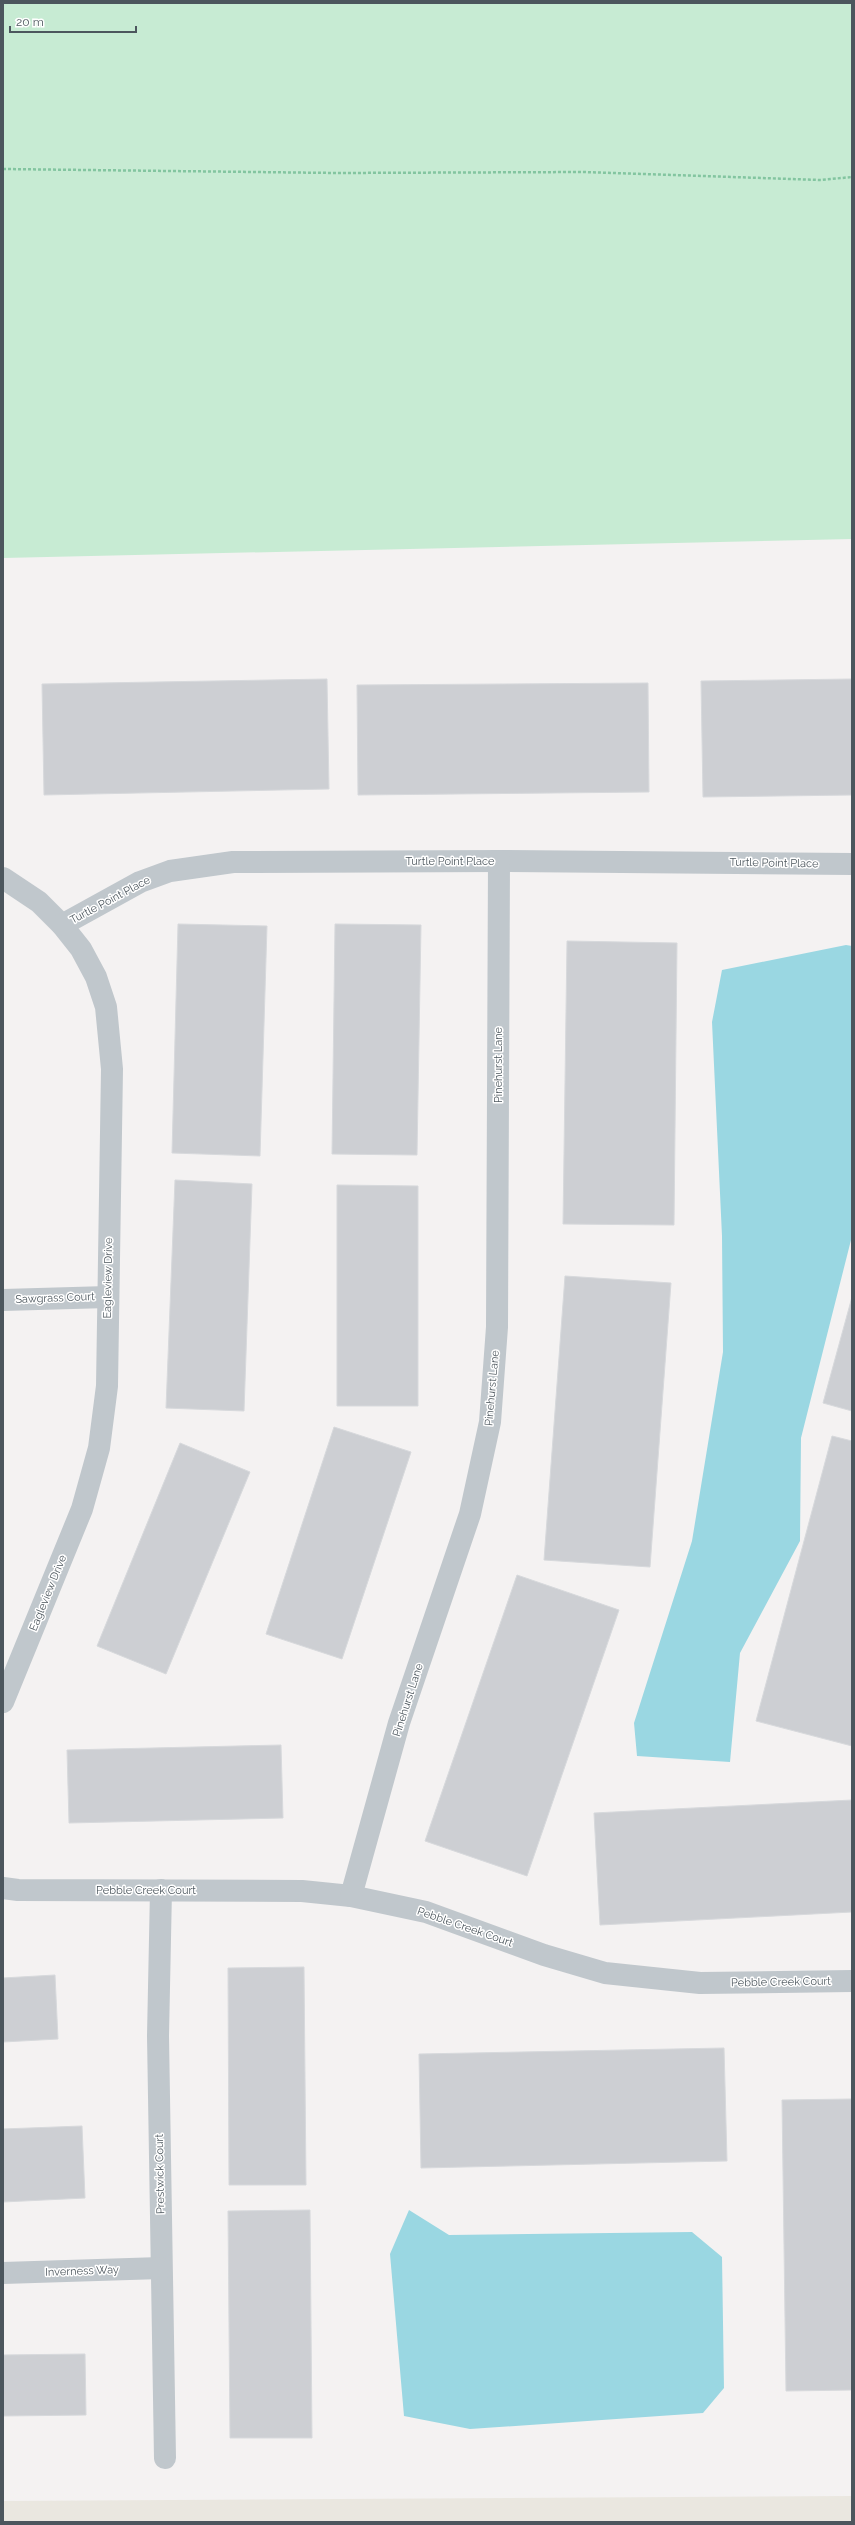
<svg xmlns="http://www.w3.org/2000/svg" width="855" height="2525" viewBox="0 0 855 2525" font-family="Raleway,sans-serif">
<rect width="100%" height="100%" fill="#f4f2f2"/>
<polygon fill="#eae7e0" points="852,2496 852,2522 3,2522 3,2501"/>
<polygon fill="#c7ebd3" points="3,3 852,3 852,539 3,558"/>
<g fill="#9ad7e2">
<polygon points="846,945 852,946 852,1236 801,1438 800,1541 740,1653 730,1762 637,1756 634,1723 692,1541 723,1352 722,1236 712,1022 722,970"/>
<polygon points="409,2210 449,2235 692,2232 722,2257 724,2388 703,2413 470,2429 404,2416 390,2254"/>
</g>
<g fill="#cdcfd3" stroke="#d7d9dc">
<polygon points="327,679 329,789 44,795 42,684"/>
<polygon points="852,679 852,795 703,797 701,681"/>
<polygon points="648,683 649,792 358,795 357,685"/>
<polygon points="178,924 267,926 260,1156 172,1153"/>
<polygon points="335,924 421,925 417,1155 332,1154"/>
<polygon points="567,941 677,943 674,1225 563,1224"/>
<polygon points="175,1180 252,1184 244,1411 166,1408"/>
<polygon points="337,1185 418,1186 418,1406 337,1406"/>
<polygon points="565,1276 671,1283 650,1567 544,1560"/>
<polygon points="852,1297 852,1411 823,1403"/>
<polygon points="334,1427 411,1452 342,1659 266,1634"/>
<polygon points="832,1436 852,1441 852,1746 756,1721"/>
<polygon points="180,1443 250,1472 166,1674 97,1646"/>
<polygon points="517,1575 619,1610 527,1876 425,1841"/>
<polygon points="281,1745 283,1818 69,1823 67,1750"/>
<polygon points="852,1800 852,1912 600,1925 594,1813"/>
<polygon points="304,1967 306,2185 229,2185 228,1968"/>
<polygon points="55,1975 58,2039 3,2042 3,1978"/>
<polygon points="724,2048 727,2161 421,2168 419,2054"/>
<polygon points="852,2099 852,2390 786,2391 782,2100"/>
<polygon points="82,2126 85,2198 3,2202 3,2129"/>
<polygon points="310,2210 312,2438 230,2438 228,2211"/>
<polygon points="85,2354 86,2415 3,2416 3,2355"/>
</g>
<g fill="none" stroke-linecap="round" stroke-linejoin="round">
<polyline stroke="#83c5a0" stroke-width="2.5" stroke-dasharray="3 2" stroke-linecap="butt" points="3,169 337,173 584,172 821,180 852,177"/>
<g stroke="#c0c7cc" stroke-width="22">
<polyline points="3,878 39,902 62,925 81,949 96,977 106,1007 112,1069 107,1386 99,1448 82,1509 3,1702"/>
<polyline points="62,925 140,882 170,871 233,862 499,861 852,864"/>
<polyline points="3,1300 108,1297"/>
<polyline points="3,1888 18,1890 302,1891 351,1896 426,1912 544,1955 605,1973 700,1983 852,1981"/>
<polyline points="161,1890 158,2036 165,2458"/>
<polyline points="351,1896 399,1723 470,1514 490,1422 497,1327 499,861"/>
<polyline points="3,2273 161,2268"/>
</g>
</g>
<g text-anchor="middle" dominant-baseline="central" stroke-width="3" stroke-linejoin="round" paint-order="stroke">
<g font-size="11" fill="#4c565d" stroke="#fff">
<text x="450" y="861">Turtle Point Place</text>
<text transform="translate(774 863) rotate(1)">Turtle Point Place</text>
<text transform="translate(110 900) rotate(-28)">Turtle Point Place</text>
<text transform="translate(498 1065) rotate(-90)">Pinehurst Lane</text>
<text transform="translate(108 1278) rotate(-89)">Eagleview Drive</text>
<text transform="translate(55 1298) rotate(-2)">Sawgrass Court</text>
<text transform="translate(492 1388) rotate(-85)">Pinehurst Lane</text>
<text transform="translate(48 1593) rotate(-68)">Eagleview Drive</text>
<text transform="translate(408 1700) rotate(-72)">Pinehurst Lane</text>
<text x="146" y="1890">Pebble Creek Court</text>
<text transform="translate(465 1927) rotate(19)">Pebble Creek Court</text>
<text transform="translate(781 1982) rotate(-1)">Pebble Creek Court</text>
<text transform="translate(160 2174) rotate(-91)">Prestwick Court</text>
<text transform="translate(82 2271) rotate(-2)">Inverness Way</text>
</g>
</g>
<rect width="855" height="2525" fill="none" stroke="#4c565d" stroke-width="8"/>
<path d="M10 26v6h126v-6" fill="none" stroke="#4c565d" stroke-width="2"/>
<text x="16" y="26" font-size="12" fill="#4c565d" stroke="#ffffff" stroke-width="3" paint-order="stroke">20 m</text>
</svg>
